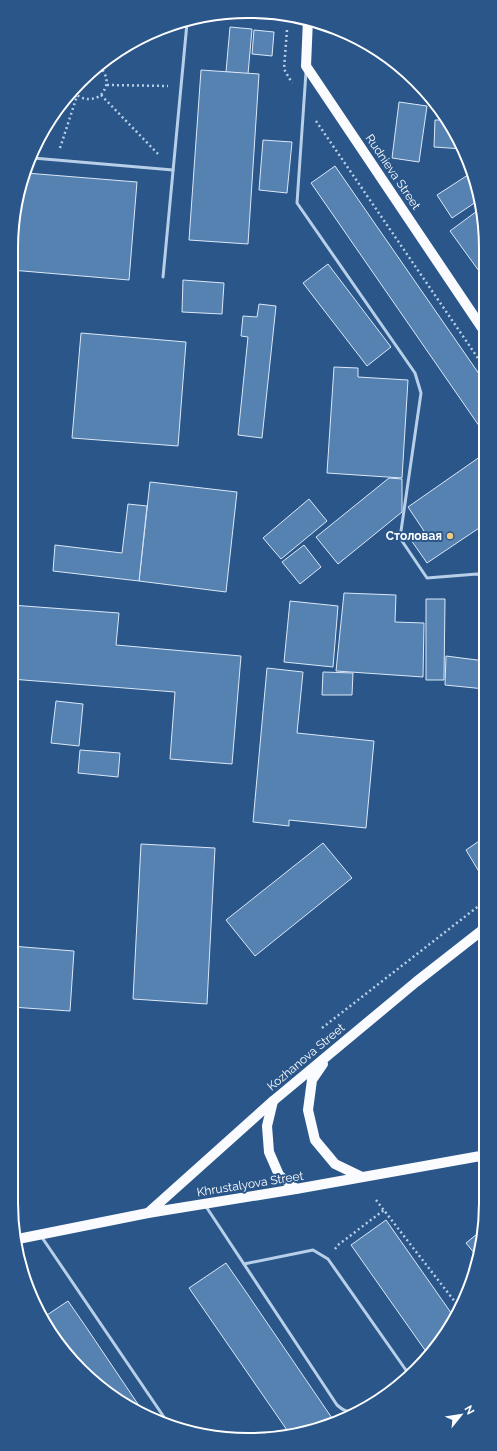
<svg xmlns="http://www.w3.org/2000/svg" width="497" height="1451" viewBox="0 0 497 1451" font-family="Raleway,sans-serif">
<rect width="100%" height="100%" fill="#2a5689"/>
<g fill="#5682b2" stroke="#dbe8f7">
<polygon points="230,27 252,29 248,74 226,72"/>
<polygon points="254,30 274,32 272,56 252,54"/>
<polygon points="201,70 259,74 248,244 189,240"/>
<polygon points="399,102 427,106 419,162 392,158"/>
<polygon points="435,120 446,120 462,144 463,149 434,147"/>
<polygon points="263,140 292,142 287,193 259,190"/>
<polygon points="335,166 484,381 484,433 311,183"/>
<polygon points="26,173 137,182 129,280 11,270 11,248 19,187"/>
<polygon points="471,173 479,200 452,218 437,195"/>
<polygon points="481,208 484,217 484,278 450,231"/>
<polygon points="328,264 391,347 367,366 303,283"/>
<polygon points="183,280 224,283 222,314 182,312"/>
<polygon points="259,304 276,306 262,438 238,435 248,337 241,336 243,316 257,317"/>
<polygon points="11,333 17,334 11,397"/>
<polygon points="81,333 186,342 178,446 72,438"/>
<polygon points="334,367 358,368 358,377 408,380 402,478 327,473"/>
<polygon points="484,454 485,524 427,563 411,540 424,531 408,507"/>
<polygon points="389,478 402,479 402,512 338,564 316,537"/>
<polygon points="150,482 237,492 226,592 139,581"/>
<polygon points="11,495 15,496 11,531"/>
<polygon points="309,499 327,521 281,559 263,538"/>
<polygon points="128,504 147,506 139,581 53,571 55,545 122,553"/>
<polygon points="304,545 321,567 300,584 282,562"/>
<polygon points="344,593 396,595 395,622 424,623 423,677 336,671"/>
<polygon points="426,599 445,599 444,680 426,680"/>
<polygon points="290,601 338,606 333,667 284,662"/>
<polygon points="11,605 119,613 116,645 241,656 232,764 170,759 175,692 11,679"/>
<polygon points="446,656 485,661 485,689 445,685"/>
<polygon points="267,668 303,672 297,733 374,741 366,828 289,820 289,826 253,822"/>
<polygon points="323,672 353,673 352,695 322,695"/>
<polygon points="56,701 83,704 79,746 51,743"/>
<polygon points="80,750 120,753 118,777 78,773"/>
<polygon points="485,837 485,879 484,880 466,850"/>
<polygon points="323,843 352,878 255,956 226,920"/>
<polygon points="141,844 215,848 207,1004 133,999"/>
<polygon points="11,946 74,951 70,1011 11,1007"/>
<polygon points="386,1220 454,1317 446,1335 427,1353 351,1245"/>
<polygon points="482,1230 479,1259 466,1243"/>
<polygon points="226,1263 244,1289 334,1421 310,1432 289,1433 189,1288"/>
<polygon points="68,1301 84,1324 146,1416 143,1415 70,1359 44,1317"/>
</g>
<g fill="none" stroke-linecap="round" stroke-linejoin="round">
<g stroke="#b7cfe8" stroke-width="2.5" stroke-dasharray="2 3" stroke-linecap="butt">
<polyline points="287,30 284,69 292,83"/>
<polyline points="101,69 147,37"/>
<polyline points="107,85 168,86"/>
<path d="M74,92C81,100 90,101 100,96C108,87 109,78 101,68"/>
<polyline points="101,95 159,155"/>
<polyline points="316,121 484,367"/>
<polyline points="60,148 77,96 69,96"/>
<polyline points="322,1028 485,901"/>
<polyline points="376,1200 459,1307"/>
<polyline points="335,1249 338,1245 384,1210"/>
</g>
<g stroke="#b7cfe8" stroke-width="3">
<polyline points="259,16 306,20"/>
<polyline points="306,72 297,203 415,373 421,393 400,538 427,578 477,574 485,578"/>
<polyline points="33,158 173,170"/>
<polyline points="163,277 187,23"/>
<path d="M205,1205L337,1405C345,1412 349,1413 359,1409L402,1379"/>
<polyline points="41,1236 168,1423"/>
<polyline points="244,1264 313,1250 328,1259 408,1373"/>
</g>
<g stroke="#f9fbfe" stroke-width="10">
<polyline points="308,19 306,66 484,331"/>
<polyline points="323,1064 312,1080 308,1110 315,1140 335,1164 362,1177"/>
<polyline points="273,1101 267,1126 269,1152 279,1175 296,1189"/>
<polyline points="148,1213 273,1101 416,982 485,928"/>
<polyline points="18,1239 148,1213 296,1189 486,1155"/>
</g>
</g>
<circle fill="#efcb7f" stroke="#2a5689" stroke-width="1.5" cx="450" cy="536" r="4"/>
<g text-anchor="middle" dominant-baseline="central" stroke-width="4" stroke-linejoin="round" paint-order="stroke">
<g font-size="12" fill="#fff" stroke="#2a5689">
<text transform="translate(393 172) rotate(56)">Rudnieva Street</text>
<text transform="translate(306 1057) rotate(-40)">Kozhanova Street</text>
<text transform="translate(250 1184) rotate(-9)">Khrustalyova Street</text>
</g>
<g font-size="12" font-weight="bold" fill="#fff" stroke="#2a5689" text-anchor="end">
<text x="442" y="536">Столовая</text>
</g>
</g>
<path d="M0 0H497V1451H0ZM248 18H249A230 230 0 0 1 479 248V1203A230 230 0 0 1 249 1433H248A230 230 0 0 1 18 1203V248A230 230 0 0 1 248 18Z" fill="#2a5689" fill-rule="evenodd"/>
<path fill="none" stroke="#fff" stroke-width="2" d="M248 18H249A230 230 0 0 1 479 248V1203A230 230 0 0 1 249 1433H248A230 230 0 0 1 18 1203V248A230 230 0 0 1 248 18Z"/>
<g transform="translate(461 1415) rotate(60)" stroke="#2a5689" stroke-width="3" paint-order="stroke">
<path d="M0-3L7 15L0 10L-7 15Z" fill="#ffffff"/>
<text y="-6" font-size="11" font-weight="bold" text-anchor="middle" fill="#ffffff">N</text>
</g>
</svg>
